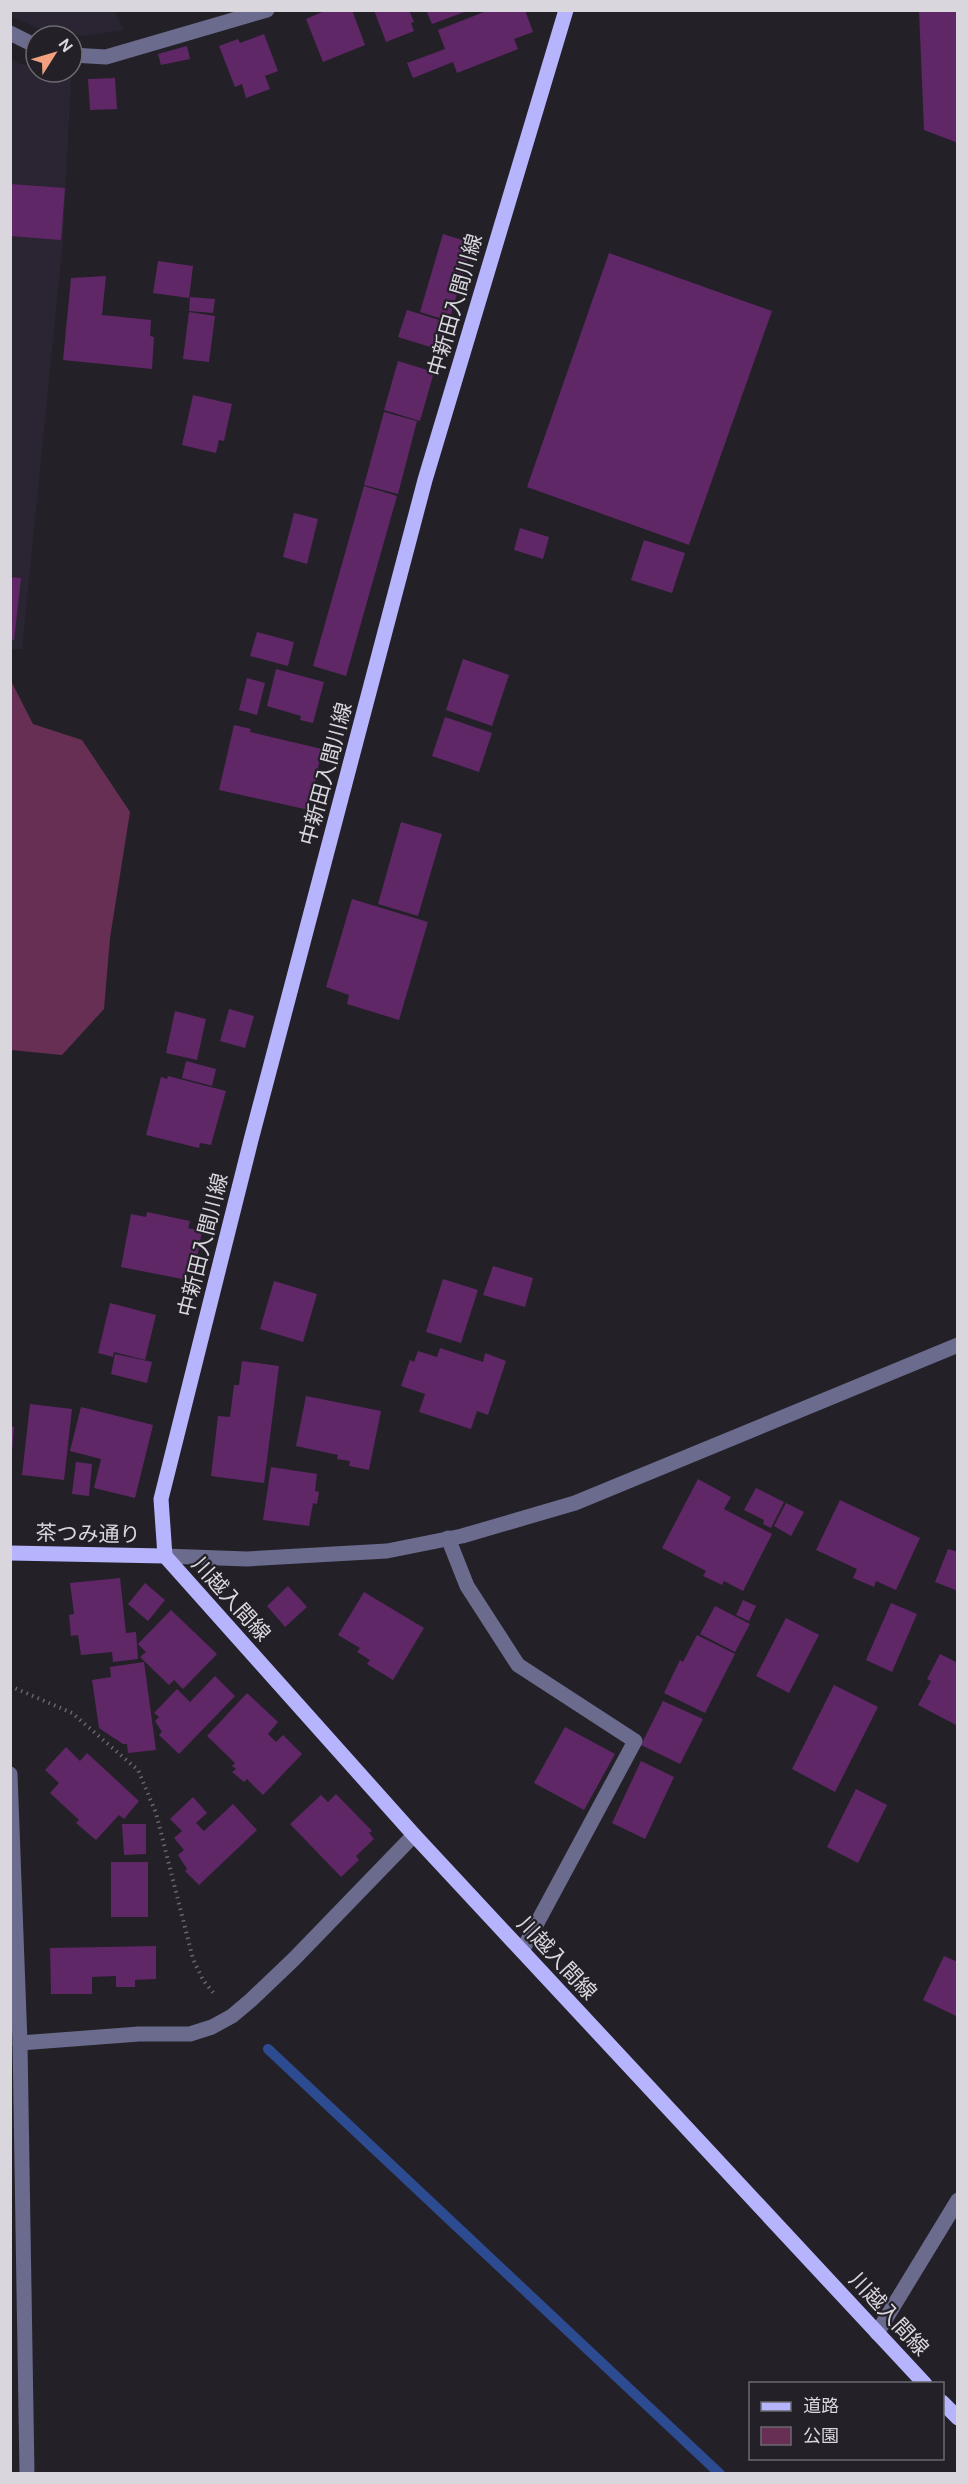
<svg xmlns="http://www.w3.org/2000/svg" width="968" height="2484" viewBox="0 0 968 2484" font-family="'DM Sans','Noto Sans JP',sans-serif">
<rect width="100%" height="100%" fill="#232028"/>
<g fill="#2b2533">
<polygon points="11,10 115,11 123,30 85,36 38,28 11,16"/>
<polygon points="10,58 20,64 36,67 36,72 64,72 71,78 63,240 22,649 10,649"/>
</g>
<polygon fill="#672f53" points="10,679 33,724 82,740 130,812 110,938 104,1009 62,1055 11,1050"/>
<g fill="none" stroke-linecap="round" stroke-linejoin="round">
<polyline stroke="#2d4b90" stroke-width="10" points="268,2049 720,2474"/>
</g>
<g fill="#5f2766">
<polygon points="327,10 352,10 365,45 323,62 306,19"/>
<polygon points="374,10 409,10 414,22 411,23 414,31 386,42"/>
<polygon points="426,10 467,10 467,11 432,24"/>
<polygon points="489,10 525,10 533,32 514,39 518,49 457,73 453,62 413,78 407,63 445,49 438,30"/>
<polygon points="919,10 958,10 958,143 924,130"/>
<polygon points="264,34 278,71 265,76 270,89 246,98 242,84 235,87 219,46 238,39 240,43"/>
<polygon points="187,46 190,59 161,65 158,54"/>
<polygon points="115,78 117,109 90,110 88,79"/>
<polygon points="10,184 65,188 61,240 10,236"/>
<polygon points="443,234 472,243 449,321 420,312"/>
<polygon points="609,253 772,311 689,545 527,487"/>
<polygon points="158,261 193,266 189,298 153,293"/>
<polygon points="106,276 102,315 151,320 150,336 154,337 152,369 63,360 71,278"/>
<polygon points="190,297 215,299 213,313 189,311"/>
<polygon points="407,310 449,323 440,350 398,337"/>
<polygon points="189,312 215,316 209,362 183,359"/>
<polygon points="398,361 434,372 420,421 384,410"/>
<polygon points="193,395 232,404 224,441 219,440 216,453 182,445"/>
<polygon points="384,412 417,421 398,494 364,485"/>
<polygon points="364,486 397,496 346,676 313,666"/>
<polygon points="294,513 318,519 307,564 283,557"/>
<polygon points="520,528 549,537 543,559 514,550"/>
<polygon points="644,540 685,553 672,593 631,580"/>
<polygon points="10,577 21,578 14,640 10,640"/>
<polygon points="257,632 294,642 288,666 250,656"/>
<polygon points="463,659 509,675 492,726 446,710"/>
<polygon points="276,669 324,682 313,723 300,720 301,716 267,706"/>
<polygon points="247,678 265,683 257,715 239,710"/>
<polygon points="445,717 492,733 479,772 432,756"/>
<polygon points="234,725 251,729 250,732 322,749 309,810 219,790"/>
<polygon points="401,822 442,834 418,916 378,904"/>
<polygon points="352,899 428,922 399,1020 347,1004 349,995 326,987"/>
<polygon points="229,1009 254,1016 245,1048 220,1041"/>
<polygon points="175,1011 206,1019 197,1060 166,1053"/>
<polygon points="186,1061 216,1069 212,1086 182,1078"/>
<polygon points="168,1076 226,1091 211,1145 200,1143 199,1148 146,1135 161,1077 167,1079"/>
<polygon points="147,1212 190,1221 188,1228 202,1231 194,1273 189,1272 187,1280 121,1267 131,1214 146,1217"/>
<polygon points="493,1266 533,1278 525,1307 483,1295"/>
<polygon points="443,1279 478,1290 461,1343 426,1332"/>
<polygon points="274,1281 317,1294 303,1342 260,1329"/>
<polygon points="110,1303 156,1315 145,1360 114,1352 113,1357 98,1353"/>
<polygon points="440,1348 483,1362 485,1353 506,1361 488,1415 477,1411 471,1429 419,1412 425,1394 401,1386 410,1360 414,1362 418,1351 437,1357"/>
<polygon points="115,1354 152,1362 147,1383 111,1374"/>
<polygon points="242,1361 279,1366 264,1483 211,1476 218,1416 230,1417 234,1385 239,1385"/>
<polygon points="306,1396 381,1411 369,1470 349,1466 350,1461 337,1459 338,1455 296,1446"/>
<polygon points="30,1404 72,1409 64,1480 22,1475"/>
<polygon points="81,1407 153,1425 135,1498 94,1488 101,1459 70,1451"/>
<polygon points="10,1426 14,1427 12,1452 10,1452"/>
<polygon points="76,1462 92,1464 89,1496 72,1494"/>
<polygon points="271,1467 317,1474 315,1491 319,1492 317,1504 313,1503 309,1526 263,1520"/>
<polygon points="698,1479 731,1497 724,1509 772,1534 743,1591 724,1581 722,1585 703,1576 706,1571 662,1548"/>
<polygon points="756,1488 784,1502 771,1528 763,1524 764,1520 744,1510"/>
<polygon points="840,1500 920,1538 896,1590 876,1581 874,1587 853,1578 857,1569 816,1550"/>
<polygon points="786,1503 804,1512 791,1536 774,1526"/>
<polygon points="948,1549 958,1552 958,1591 935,1582"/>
<polygon points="120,1578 126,1633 136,1632 138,1659 113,1662 112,1652 81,1655 78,1635 71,1636 69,1615 74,1614 70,1583"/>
<polygon points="145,1583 165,1600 148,1621 128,1604"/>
<polygon points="288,1586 307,1607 285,1627 267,1606"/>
<polygon points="364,1592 424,1628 393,1680 367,1664 370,1660 357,1652 360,1648 338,1635"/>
<polygon points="743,1600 756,1606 749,1621 736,1615"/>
<polygon points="891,1603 917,1614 892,1672 866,1660"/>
<polygon points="715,1606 750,1624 735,1652 700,1634"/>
<polygon points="171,1610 217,1654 183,1689 174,1680 169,1685 140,1657 146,1652 138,1644"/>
<polygon points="786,1618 819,1635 789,1693 756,1676"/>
<polygon points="697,1635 735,1654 705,1713 664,1693 680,1660 683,1662"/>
<polygon points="940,1654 958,1663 958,1726 918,1705 931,1681 927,1679"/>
<polygon points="144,1662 156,1750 128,1753 127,1744 123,1744 99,1728 92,1680 111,1677 110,1667"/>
<polygon points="215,1676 235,1696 179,1754 159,1735 162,1732 155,1721 159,1717 154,1713 177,1689 190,1702"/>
<polygon points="834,1685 878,1707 835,1792 792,1769"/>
<polygon points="247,1693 278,1722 268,1734 276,1742 283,1735 302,1754 263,1795 247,1779 244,1782 232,1772 236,1769 232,1766 235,1763 207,1736"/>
<polygon points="663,1701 703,1719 680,1764 641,1745"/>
<polygon points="565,1727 615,1754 584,1810 534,1783"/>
<polygon points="66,1747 80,1761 87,1753 139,1801 124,1819 119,1815 96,1840 76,1823 79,1820 50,1793 59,1783 45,1770"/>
<polygon points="641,1761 674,1777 645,1839 612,1823"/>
<polygon points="856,1789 887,1805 858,1863 827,1847"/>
<polygon points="336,1794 372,1831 369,1833 374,1839 356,1856 359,1860 341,1877 290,1824 321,1795 328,1802"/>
<polygon points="193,1797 207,1813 196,1823 204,1831 233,1804 257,1830 199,1885 185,1871 187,1869 178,1855 184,1850 174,1838 182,1831 170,1819"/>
<polygon points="122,1824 146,1824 146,1854 124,1855"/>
<rect x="111" y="1862" width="37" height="55"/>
<polygon points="156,1946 156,1979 135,1980 135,1987 116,1987 116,1976 92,1977 92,1994 51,1994 50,1948"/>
<polygon points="944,1956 958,1962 958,2017 923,2000"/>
</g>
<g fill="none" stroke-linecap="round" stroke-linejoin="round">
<polyline stroke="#68656c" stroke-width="4" stroke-dasharray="1.5 4.5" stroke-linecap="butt" points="10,1686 72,1713 138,1770 156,1813 193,1959 203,1980 216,1996"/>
<g stroke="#6a6b8d" stroke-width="15">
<polyline points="10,33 36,46"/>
<polyline points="72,55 106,57 267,10"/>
<polyline points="448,1538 467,1586 518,1665 635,1741 522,1951"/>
<polyline points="165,1556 247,1559 387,1551 462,1536 575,1503 958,1345"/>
<polyline points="10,1774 20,2043 27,2474"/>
<polyline points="20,2043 139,2034 190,2034 212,2027 232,2016 251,2000 294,1959 414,1835"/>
<polyline points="877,2333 958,2200"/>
</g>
<g stroke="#b5b4fd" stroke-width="15">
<polyline points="10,1553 165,1556"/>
<polyline points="165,1556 161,1499 251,1140 425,480 566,10"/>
<polyline points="165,1556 414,1835 925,2384"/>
<polyline points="942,2402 958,2418"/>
</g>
</g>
<g text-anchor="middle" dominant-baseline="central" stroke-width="4.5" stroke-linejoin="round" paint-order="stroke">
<g font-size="21" fill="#d9d7dd" stroke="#232028">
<text transform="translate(455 305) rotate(-74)">中新田入間川線</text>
<text transform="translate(326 774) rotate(-75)">中新田入間川線</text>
<text transform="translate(203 1245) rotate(-76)">中新田入間川線</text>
<text transform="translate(88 1534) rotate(1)">茶つみ通り</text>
<text transform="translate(231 1599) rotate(48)">川越入間線</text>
<text transform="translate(557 1958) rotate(47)">川越入間線</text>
<text transform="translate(889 2314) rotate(47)">川越入間線</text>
</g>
</g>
<rect width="968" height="2484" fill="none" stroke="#d9d7dd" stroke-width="24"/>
<rect x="749" y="2382" width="195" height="78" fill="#232028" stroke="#6c6970" stroke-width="1.5"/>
<rect x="761" y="2402" width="30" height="9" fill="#b5b4fd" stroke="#6c6970" stroke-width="1.5"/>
<text x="803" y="2412" font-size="18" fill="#d9d7dd">道路</text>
<rect x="761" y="2427" width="30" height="18" fill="#672f53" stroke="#6c6970" stroke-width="1.5"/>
<text x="803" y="2442" font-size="18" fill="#d9d7dd">公園</text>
<g transform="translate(54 54) rotate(53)"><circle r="28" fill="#232028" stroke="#6c6970" stroke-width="1.5"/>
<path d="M0-4.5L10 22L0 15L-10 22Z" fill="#f2a07f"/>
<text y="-9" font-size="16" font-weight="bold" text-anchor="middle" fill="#d9d7dd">N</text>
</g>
</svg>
